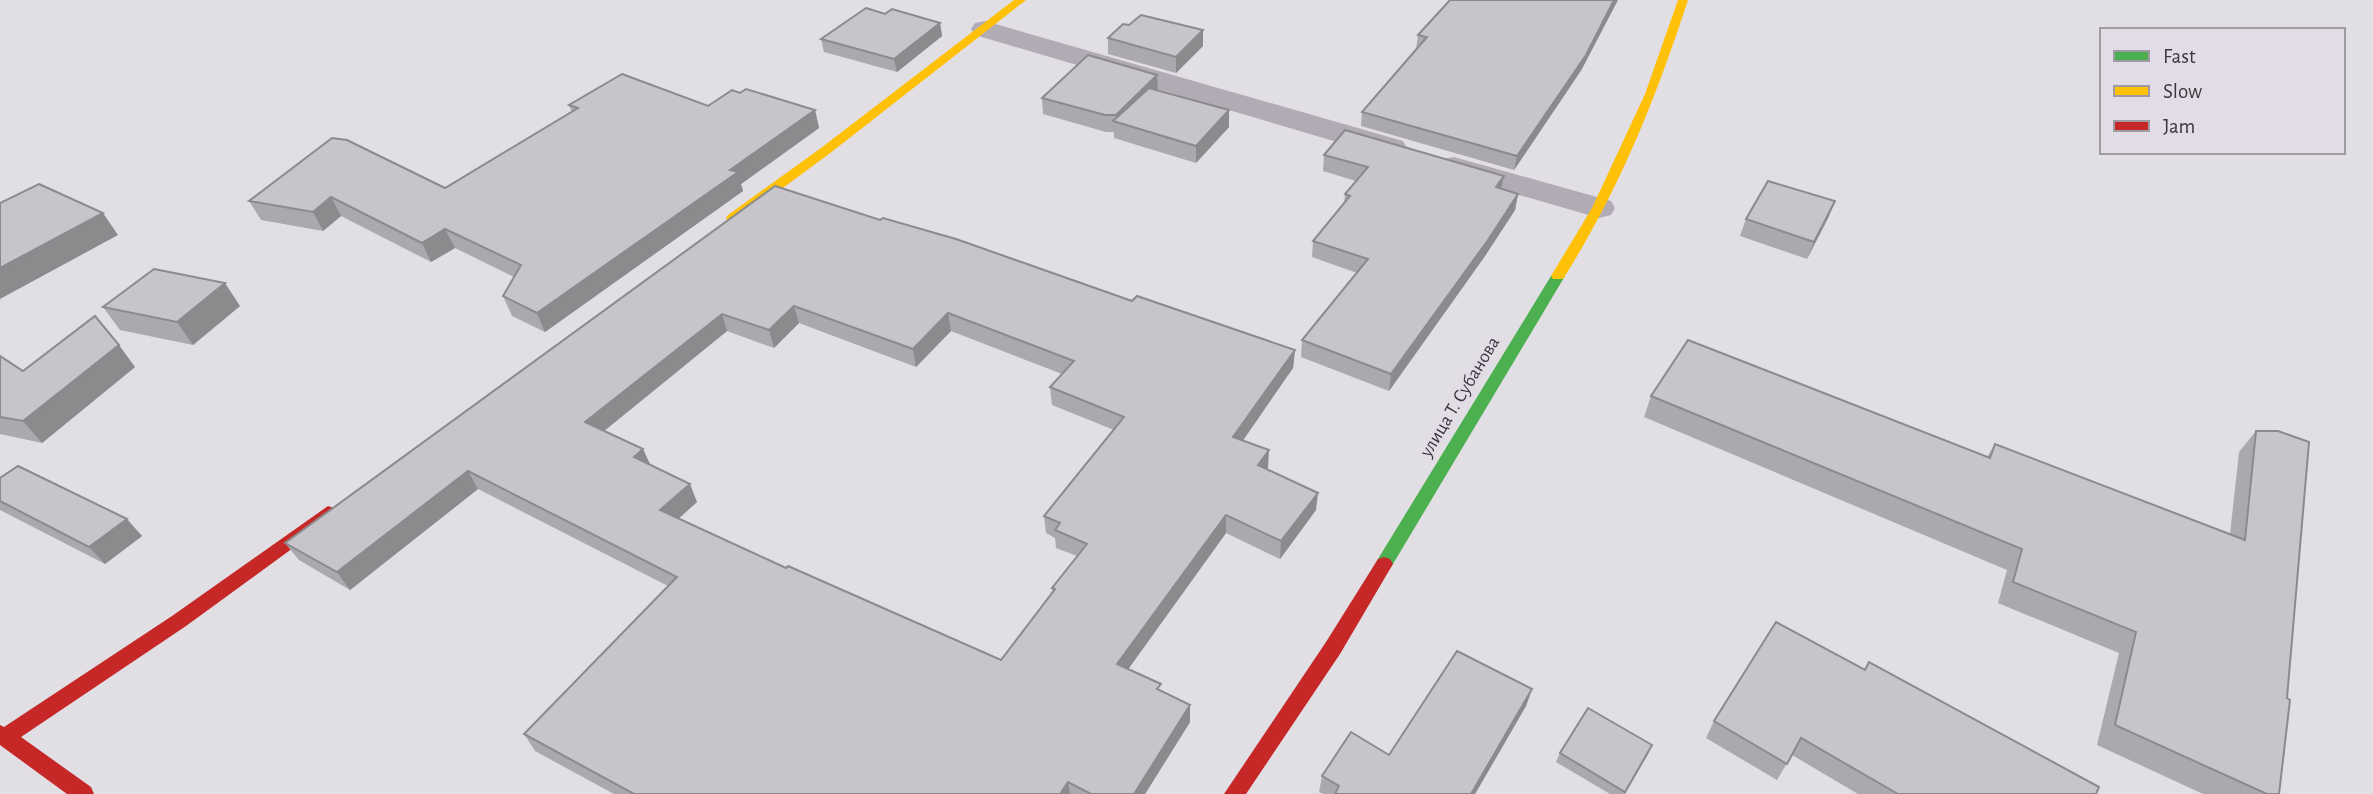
<svg xmlns="http://www.w3.org/2000/svg" width="2373" height="794" viewBox="0 0 2373 794" font-family="'Alegreya Sans',sans-serif">
<rect width="100%" height="100%" fill="#e1dee4"/>
<g fill="none" stroke-linecap="round" stroke-linejoin="round">
<g fill="#b1abb5" fill-rule="evenodd">
<polygon points="985,21 1403,141 1407,148 1403,155 1392,157 1381,155 975,35 971,29 975,23"/>
<polygon points="1454,157 1611,201 1615,208 1611,215 1599,218 1443,173 1438,166 1443,159"/>
</g>
<polygon fill="#4caf50" fill-rule="evenodd" points="1558,272 1565,276 1390,569 1384,571 1378,569 1375,564 1378,559 1551,276"/>
<g fill="#ffc107" fill-rule="evenodd">
<polygon points="1014,0 1026,0 829,154 738,221 728,221 726,218 728,215 821,148"/>
<path d="M1678,0H1688C1656,98 1619,191 1563,279H1553L1551,276L1592,208L1645,94Z"/>
</g>
<g fill="#c62828" fill-rule="evenodd">
<polygon points="328,506 334,508 337,513 334,518 186,626 21,737 91,787 94,794 67,794 0,745 0,725 4,727 172,616"/>
<polygon points="1384,557 1390,559 1393,564 1390,569 1340,654 1246,794 1224,794 1326,642 1378,559"/>
</g>
</g>
<g fill="#aba9ae" fill-rule="evenodd">
<polygon points="885,14 940,23 942,36 897,72 824,52 821,39"/>
<polygon points="1129,25 1203,30 1203,46 1176,73 1108,54 1108,38"/>
<polygon points="1418,35 1582,69 1514,170 1361,126 1362,112 1416,49"/>
<polygon points="1157,75 1158,90 1229,127 1196,163 1114,138 1114,132 1106,132 1043,114 1042,98"/>
<polygon points="740,93 815,110 819,128 741,184 743,191 545,332 512,316 503,296 514,277 455,248 431,262 341,216 323,231 261,220 249,201 445,188 572,112 569,105 708,106"/>
<polygon points="1324,155 1504,176 1501,188 1518,194 1515,210 1485,256 1389,391 1301,357 1302,340 1357,273 1312,257 1313,241 1344,204 1345,194 1356,181 1323,171"/>
<polygon points="1835,201 1828,218 1807,259 1740,236 1746,219"/>
<path d="M880,220L1132,301L1295,350L1293,368L1242,440L1268,468L1267,469L1316,510L1280,559L1226,533L1128,669L1161,691L1190,722L1145,794H614L535,751L524,734L668,586L478,489L350,590L299,560L285,543ZM799,323L916,367L951,331L1062,374L1050,387L1052,405L1114,430L1044,516L1046,533L1055,538L1056,548L1077,556L1052,588V592L1001,660L786,568L678,519L697,502L650,464L643,449L604,431L727,331L774,348Z"/>
<polygon points="240,306 193,345 120,330 103,307"/>
<polygon points="0,356 23,371 135,367 42,443 0,434"/>
<polygon points="1651,396 1987,457 1995,444 2230,534 2239,452 2256,431 2279,794 2203,794 2097,745 2119,653 1998,603 2007,570 1644,417"/>
<polygon points="0,478 142,536 105,564 0,510"/>
<polygon points="1532,689 1526,706 1475,794 1323,794 1319,792 1322,776 1389,755"/>
<polygon points="1714,721 2096,794 1858,794 1792,755 1777,780 1706,738"/>
<polygon points="1560,753 1648,754 1625,794 1610,794 1556,762"/>
</g>
<g fill="#8b8a8d">
<polygon points="1614,0 1618,0 1582,69 1514,170 1517,156"/>
<polygon points="940,23 942,36 897,72 894,59"/>
<polygon points="1203,30 1203,46 1176,73 1176,57"/>
<polygon points="1157,75 1158,91 1116,122 1116,115"/>
<polygon points="815,110 819,128 741,184 743,191 545,332 537,313 730,170"/>
<polygon points="1229,110 1229,127 1196,163 1196,146"/>
<polygon points="1504,176 1500,192 1496,187"/>
<polygon points="1518,194 1515,210 1485,256 1389,391 1391,374"/>
<polygon points="331,197 341,216 323,231 313,212"/>
<polygon points="1835,201 1828,218 1807,259 1814,242"/>
<polygon points="103,213 118,235 0,299 0,268"/>
<polygon points="445,229 455,248 431,262 422,243"/>
<polygon points="225,283 240,306 193,345 177,322"/>
<polygon points="794,306 799,323 774,348 769,330"/>
<polygon points="948,313 951,331 916,367 913,349"/>
<polygon points="722,314 727,331 593,440 585,422"/>
<polygon points="119,345 135,367 42,443 23,421"/>
<polygon points="1295,350 1293,368 1233,455 1233,437"/>
<polygon points="643,449 651,467 634,457"/>
<polygon points="1269,450 1268,468 1257,483 1258,465"/>
<polygon points="468,471 478,489 350,590 337,572"/>
<polygon points="690,484 697,502 668,528 660,510"/>
<polygon points="1318,493 1316,510 1280,559 1281,541"/>
<polygon points="1226,515 1226,533 1119,682 1117,664"/>
<polygon points="127,519 142,536 105,564 89,547"/>
<polygon points="1532,689 1526,706 1475,794 1471,794"/>
<polygon points="1190,705 1190,722 1145,794 1134,794"/>
<polygon points="1652,745 1648,754 1624,794"/>
<polygon points="1068,782 1070,794 1060,794"/>
</g>
<g fill="#c7c5ca" stroke="#8b8a8d" stroke-width="2" fill-rule="evenodd">
<polygon points="1450,0 1614,0 1586,55 1517,156 1362,112 1427,37 1418,35"/>
<polygon points="866,8 885,14 892,9 940,23 894,59 821,39"/>
<polygon points="1141,15 1203,30 1176,57 1108,38 1123,24 1129,25"/>
<polygon points="1088,55 1157,75 1116,115 1105,115 1042,98"/>
<polygon points="622,74 708,106 732,90 740,93 746,89 815,110 730,170 738,172 537,313 503,296 521,265 445,229 422,243 331,197 313,212 249,201 332,138 347,140 445,188 578,108 569,105"/>
<polygon points="1149,88 1229,110 1196,146 1113,121"/>
<polygon points="1345,130 1504,176 1496,187 1518,194 1488,240 1391,374 1302,340 1368,259 1313,241 1350,196 1345,194 1368,167 1324,155"/>
<polygon points="1768,181 1835,201 1814,242 1746,219"/>
<polygon points="39,184 103,213 0,268 0,203"/>
<path d="M775,186L880,220L883,218L956,239L1132,301L1137,296L1295,350L1233,437L1269,450L1258,465L1318,493L1281,541L1226,515L1117,664L1161,684L1157,689L1190,705L1134,794H1091L1068,782L1060,794H634L524,734L677,577L468,471L337,572L285,543ZM794,306L913,349L948,313L1074,361L1050,387L1124,417L1044,516L1060,523L1055,530L1087,544L1052,588L1055,589L1001,660L788,566L786,568L660,510L690,484L634,457L643,449L585,422L722,314L769,330Z"/>
<polygon points="154,269 225,283 177,322 103,307"/>
<polygon points="95,316 119,345 23,421 0,417 0,356 23,371"/>
<polygon points="1688,340 1990,458 1995,444 2245,540 2256,431 2278,431 2309,442 2287,698 2290,700 2279,794 2267,794 2115,725 2136,632 2013,582 2022,549 1651,396"/>
<polygon points="18,466 127,519 89,547 0,501 0,478"/>
<polygon points="1776,622 1865,670 1869,662 2099,787 2096,794 1898,794 1801,738 1787,764 1714,721"/>
<polygon points="1457,651 1532,689 1471,794 1335,794 1339,786 1322,776 1351,732 1389,755"/>
<polygon points="1588,708 1652,745 1625,792 1560,753"/>
</g>
<g text-anchor="middle" dominant-baseline="central" stroke-width="6" stroke-linejoin="round" paint-order="stroke">
<g font-size="19" fill="#3b393d" stroke="#e2dce6">
<text transform="translate(1460 397) rotate(-59)">улица Т. Субанова</text>
</g>
</g>
<rect x="2100" y="28" width="245" height="126" fill="#e2dce6" stroke="#9f9ba2" stroke-width="2"/>
<rect x="2114" y="51" width="35" height="10" fill="#4caf50" stroke="#9f9ba2" stroke-width="2"/>
<text x="2163" y="63" font-size="21" fill="#3b393d">Fast</text>
<rect x="2114" y="86" width="35" height="10" fill="#ffc107" stroke="#9f9ba2" stroke-width="2"/>
<text x="2163" y="98" font-size="21" fill="#3b393d">Slow</text>
<rect x="2114" y="121" width="35" height="10" fill="#c62828" stroke="#9f9ba2" stroke-width="2"/>
<text x="2163" y="133" font-size="21" fill="#3b393d">Jam</text>
</svg>
